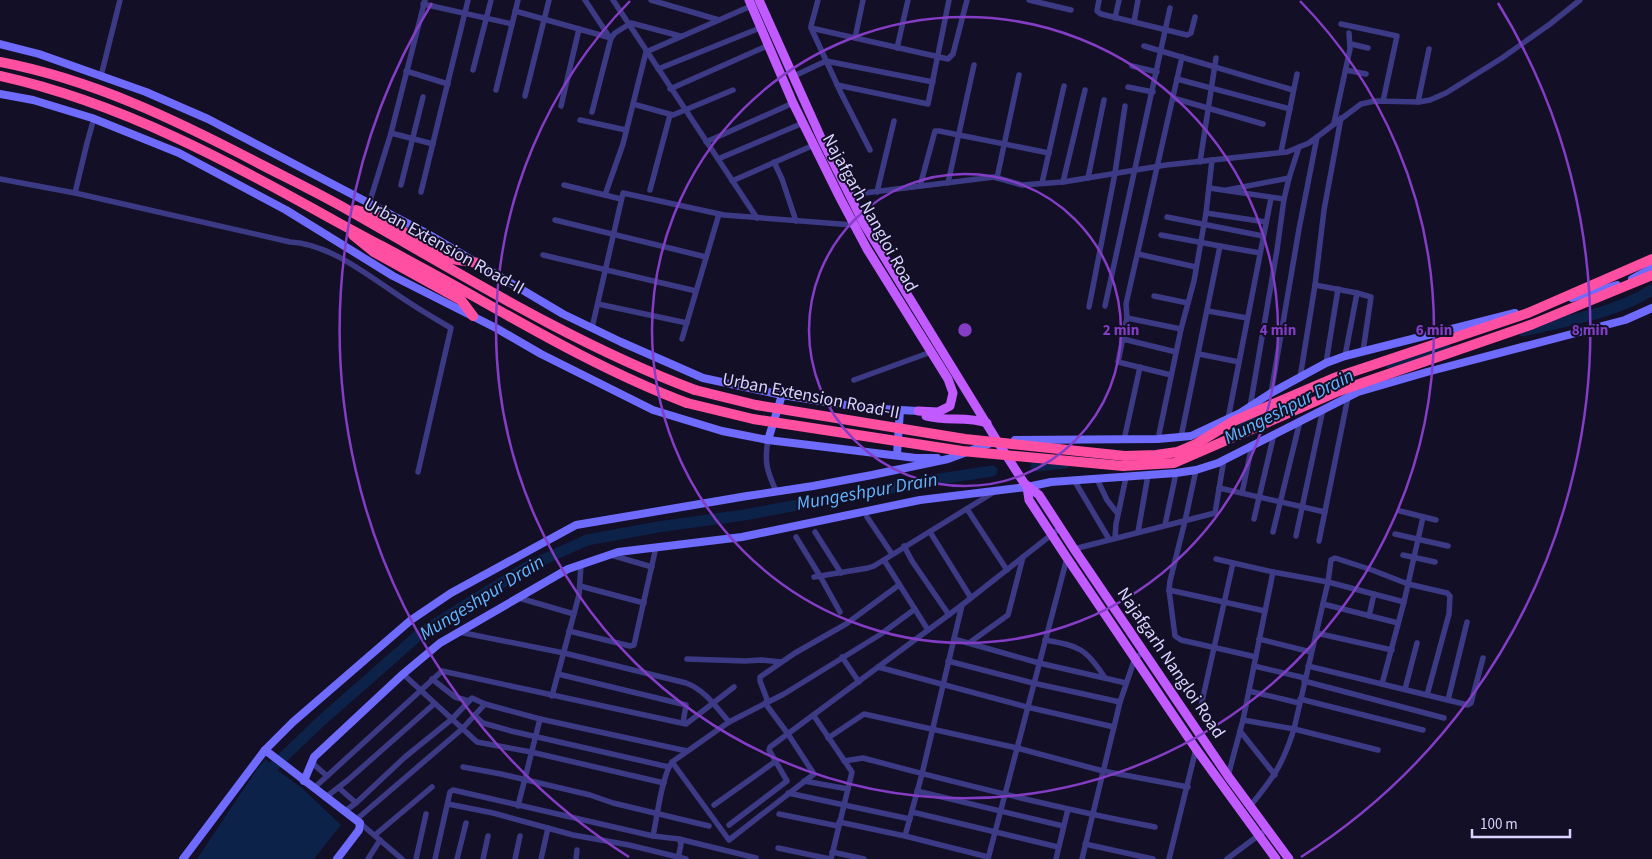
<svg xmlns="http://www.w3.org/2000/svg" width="1652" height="859" viewBox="0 0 1652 859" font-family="'Source Sans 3',sans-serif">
<rect width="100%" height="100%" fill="#130f26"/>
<polygon fill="#0c2248" points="266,759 273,767 302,788 341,825 314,859 197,859 257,769"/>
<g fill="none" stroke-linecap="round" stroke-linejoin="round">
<g stroke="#0c2248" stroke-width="11">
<path d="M1523,331C1565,321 1616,313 1652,290"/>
<polyline points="1390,363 1447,350"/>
<polyline points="1242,429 1307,393"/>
<polyline points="1036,466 1065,463"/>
<polyline points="266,780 273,767 321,721 421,633 527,567 587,540 658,527 744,515 933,480 992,471"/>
</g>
<g stroke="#3d3a85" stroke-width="5.5">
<polyline points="585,0 610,38"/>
<polyline points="613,0 757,218"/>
<polyline points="651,0 719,20"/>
<polyline points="818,0 811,26 812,30 841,93 870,150"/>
<polyline points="1029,0 1071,10"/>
<polyline points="1099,0 1097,11 1101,14 1187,35 1191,33 1195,17"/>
<polyline points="423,4 512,24"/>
<polyline points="515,11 611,38"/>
<polyline points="1115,18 1119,0"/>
<polyline points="1134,22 1138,0"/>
<polyline points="1341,24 1397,36 1383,101"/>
<polyline points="811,28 948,59 953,54 967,0"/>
<polyline points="855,38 863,0"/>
<polyline points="1351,44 1368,48"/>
<polyline points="1144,46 1293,90"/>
<polyline points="897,48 908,0"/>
<polyline points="1132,66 1157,72"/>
<polyline points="658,69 760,28"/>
<polyline points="473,70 491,0"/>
<polyline points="1346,70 1366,74"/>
<polyline points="406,71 448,84"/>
<polyline points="101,76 120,0"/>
<polyline points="794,76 826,61 933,82"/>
<polyline points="1177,79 1290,109"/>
<polyline points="837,85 928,104 949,0"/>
<polyline points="1128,87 1153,92"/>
<polyline points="670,89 767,46"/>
<polyline points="496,90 518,0"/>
<polyline points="525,96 549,0"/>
<polyline points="1173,98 1263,124"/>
<polyline points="1418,102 1429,49"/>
<polyline points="633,104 673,115 733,90"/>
<polyline points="561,106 579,29"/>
<polyline points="592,112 611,38 615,33 631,23 680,36"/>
<polyline points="580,120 626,130"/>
<polyline points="1334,123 1350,49 1349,33"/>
<polyline points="391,133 433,144"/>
<polyline points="706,142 793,103"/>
<polyline points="1281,152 1297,74"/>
<polyline points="718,159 803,123"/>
<polyline points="774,162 782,179 796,221"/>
<polyline points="1200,162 1216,58"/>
<polyline points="997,178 1019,75"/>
<polyline points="1088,178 1104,100"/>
<path d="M0,179L75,193L290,242C327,244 359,269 389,289C409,303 430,316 451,328L418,472"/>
<polyline points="732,181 814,145"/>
<polyline points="1063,182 1085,90"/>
<polyline points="948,183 974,65"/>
<polyline points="1042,183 1064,86"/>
<polyline points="401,185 423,97"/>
<polyline points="564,185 621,199"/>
<polyline points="920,186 935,131 939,131 1049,153"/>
<polyline points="1209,188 1284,199"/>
<polyline points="650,190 670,115"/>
<polyline points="1227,190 1289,178"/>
<polyline points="421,192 468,0"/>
<polyline points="877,192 894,121"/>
<polyline points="75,193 87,143 94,118"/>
<polyline points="605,195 623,144 646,52 751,6"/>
<polyline points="848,195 994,177 1022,185 1063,182 1166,165 1287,152 1309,143 1361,104 1375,101 1419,102 1430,100 1446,93 1502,58 1550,24 1580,0"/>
<polyline points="369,204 391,133 425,0"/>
<polyline points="1206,213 1266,222"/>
<polyline points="1167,217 1263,236"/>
<polyline points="555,220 706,257"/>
<polyline points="1161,235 1220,246 1181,437"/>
<polyline points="1220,246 1260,253"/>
<polyline points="1138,254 1196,267"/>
<polyline points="543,255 696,291"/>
<polyline points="1315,285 1357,293 1371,297 1363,351"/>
<polyline points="1154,296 1188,303"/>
<polyline points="598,304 687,323"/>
<polyline points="1105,306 1170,8"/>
<polyline points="1089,307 1115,173 1125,106"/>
<polyline points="1208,311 1247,318"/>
<polyline points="1127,318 1181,329"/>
<polyline points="592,328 623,193 724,215 853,225 864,224"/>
<polyline points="682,339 719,214"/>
<polyline points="1123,339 1176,352"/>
<polyline points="1199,354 1239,362"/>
<polyline points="1345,356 1357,293"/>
<polyline points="1326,363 1338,289"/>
<polyline points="1171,375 1118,362 1127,318 1126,304 1182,57"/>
<polyline points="1300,378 1315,285 1324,210 1341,118"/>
<polyline points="854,380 931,352"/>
<polyline points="1271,393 1299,229 1317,137"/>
<polyline points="1250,407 1277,250 1284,199 1289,178 1299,147"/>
<polyline points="1228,419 1271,198"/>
<polyline points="1158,439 1181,329 1194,281 1206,213 1212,160"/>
<path d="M768,440C764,462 767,471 776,491"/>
<polyline points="1124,440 1140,367"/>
<polyline points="1196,470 1185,521 1170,581 1169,590 1175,636 1181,640 1256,657"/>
<polyline points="1097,479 1107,500 1118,514"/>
<polyline points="1074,480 1109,539"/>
<polyline points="1219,488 1325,512"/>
<polyline points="1242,493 1252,445"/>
<polyline points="967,509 1007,570"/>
<polyline points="1400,511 1436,520"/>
<polyline points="867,517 892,554"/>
<polyline points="1254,519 1274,434"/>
<polyline points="1165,525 1176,473"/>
<polyline points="815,532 841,573"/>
<polyline points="930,532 971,598"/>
<polyline points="1138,532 1148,475"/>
<polyline points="1273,532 1300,421"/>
<polyline points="1395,534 1448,546"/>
<polyline points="1296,536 1323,409"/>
<polyline points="796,537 820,576 840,612"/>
<polyline points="1115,538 1116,524 1126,477"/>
<polyline points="1319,541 1348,397"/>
<polyline points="904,546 912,561 949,615"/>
<polyline points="1074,549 1215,513 1224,459"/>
<polyline points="611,555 652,567"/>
<polyline points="1403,555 1435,562"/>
<polyline points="1216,559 1273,572"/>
<polyline points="884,560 928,630"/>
<polyline points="814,577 868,568 874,566 994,492"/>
<polyline points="580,586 644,603"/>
<polyline points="1169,590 1265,611"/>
<polyline points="519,598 574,614"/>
<polyline points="1323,604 1398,623"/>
<polyline points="1369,616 1374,594"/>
<polyline points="569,631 630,646 634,645 656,547"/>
<path d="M459,632L564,653L686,683C705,690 716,707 729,722"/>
<polyline points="1316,633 1392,650"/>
<polyline points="954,639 1039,663 1126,683"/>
<polyline points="1259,639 1311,652"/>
<path d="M1045,640C1079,646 1086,648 1105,678"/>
<polyline points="969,643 1008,615 1023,557"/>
<polyline points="842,657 859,682"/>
<polyline points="687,659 745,661 761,660 781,662"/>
<polyline points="948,661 1033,683 1120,702"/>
<polyline points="1254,666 1305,678"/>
<polyline points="1308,666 1468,705 1471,703 1483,658"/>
<polyline points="878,667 1027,707 1114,727"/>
<polyline points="403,674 477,742 531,752 664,783"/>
<polyline points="558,674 686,705 683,723"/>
<polyline points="432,679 455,697 469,701"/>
<polyline points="1304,681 1444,718"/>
<polyline points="1382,684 1404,602 1423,517"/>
<polyline points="1405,689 1417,643"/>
<polyline points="1249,691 1299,703"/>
<polyline points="552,696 579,595 581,565"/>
<polyline points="1300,699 1423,730"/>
<polyline points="1448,700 1467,622"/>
<polyline points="768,702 760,681 760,677 795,653 846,624 899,585"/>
<polyline points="1201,706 1233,563"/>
<polyline points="474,715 483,723 511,731 669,767"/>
<polyline points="814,716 852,772 831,859"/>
<polyline points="1243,720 1294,729 1378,750"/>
<polyline points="1240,731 1275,775"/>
<polyline points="828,738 864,714 1017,748 1103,771 1188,787"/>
<path d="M844,761L863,758C960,784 1057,808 1155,827"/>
<polyline points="311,762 327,776"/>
<polyline points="672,762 729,840 814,774 788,734 765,703"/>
<polyline points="463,767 501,774 590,795 613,803 709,826"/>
<polyline points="1228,776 1243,720 1273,572 1328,582 1404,602"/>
<polyline points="804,781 848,789"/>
<polyline points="314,788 442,671 686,724 734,687"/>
<polyline points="339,788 356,803"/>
<polyline points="917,791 1063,826"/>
<polyline points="788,793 910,819"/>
<polyline points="326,797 348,780 434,704"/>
<polyline points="448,804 493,813 573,835 629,845 686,859"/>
<polyline points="714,805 776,761"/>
<path d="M1251,805C1274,777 1283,764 1294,729L1328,582L1331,560L1335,558L1372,570L1408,584L1447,593L1450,596L1449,614L1427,695"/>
<polyline points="518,806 540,719"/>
<polyline points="345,811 356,803 405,757 452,719 472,698 485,704 540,719 687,751"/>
<polyline points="912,812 1058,847"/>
<polyline points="779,814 838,826"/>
<polyline points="357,819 462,729 485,704"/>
<polyline points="839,822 905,836 922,774 962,605"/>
<polyline points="360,823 402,859"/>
<polyline points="729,825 787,781 769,750 770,747 962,605 1060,528"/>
<polyline points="375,835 432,787"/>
<path d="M653,836C657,817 662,776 672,762L729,722L784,694L881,634L915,609"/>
<polyline points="905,836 988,857"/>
<polyline points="679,839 756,858"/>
<polyline points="1085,844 1153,859"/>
<polyline points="778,848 830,859"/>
<polyline points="832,852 864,859"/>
<polyline points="368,859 380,840"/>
<polyline points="416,859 426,814"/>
<polyline points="435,859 450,792 453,790 653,836 679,839 681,844 678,859"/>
<polyline points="457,859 466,823"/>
<polyline points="483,859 488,836"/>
<polyline points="515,859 520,836"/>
<polyline points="541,859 548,828"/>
<polyline points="576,859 577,850"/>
<polyline points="988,859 1067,558"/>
<polyline points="1056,859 1068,809"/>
<polyline points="1082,859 1120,702 1135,658 1144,652"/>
<polyline points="1169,859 1196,749"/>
<polyline points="1227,859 1259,835 1268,829"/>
</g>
<g stroke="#6f6bff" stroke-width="8">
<polyline points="0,44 39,54 146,92 208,119 428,234 563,314 621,342 703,378 782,395 865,408 918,411"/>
<polyline points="0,94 33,100 92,118 179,153 286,210 393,276 496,328 541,354 653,410 722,431 768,440 916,458 937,458"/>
<polyline points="1632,279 1652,268"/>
<polyline points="1572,298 1617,285"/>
<polyline points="768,440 782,395"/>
<polyline points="1015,440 1158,439 1191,436 1240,413 1271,393 1326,363 1345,356 1515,313"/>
<polyline points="897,455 900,410"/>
<polyline points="265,750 360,823 359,830 337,859"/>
<polyline points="304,781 314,757 403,674 440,643 568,569 618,552 742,537 920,500 1027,487 1051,482 1176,473 1196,470 1218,463 1358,392 1427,372 1625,320 1652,308"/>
<polyline points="183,859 265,750 293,722 411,620 451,593 576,525 747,496 813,486 872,475 948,459 991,443"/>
</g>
<g stroke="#c25bff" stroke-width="9">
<polyline points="749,0 793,103 840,198 867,249 948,379 953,393 950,406 938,412 918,411"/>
<polyline points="759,0 822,140 864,224 999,444 1024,483 1039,495 1074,549 1228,776 1289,859"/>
<path d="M926,416C946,422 967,416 987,423"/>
<polyline points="1027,487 1029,500 1067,558 1196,749 1276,859"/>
</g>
<g stroke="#ff4fa3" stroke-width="10">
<path d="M0,62C94,80 178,121 262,165C291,180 320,194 348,210C461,274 573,344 695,390"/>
<path d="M0,76C122,103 229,162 337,222C383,247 429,271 475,297C544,336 613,375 687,403"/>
<polyline points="356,210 376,216 452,259 478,263"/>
<polyline points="353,235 374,252 461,300 473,316"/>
</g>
<g stroke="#ff4fa3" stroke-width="10">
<polyline points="695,390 756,405 965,439 1125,456 1156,455 1177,452 1196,444 1234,421 1334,378 1528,313 1652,259"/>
<polyline points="687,403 753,419 962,451 1123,466 1174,463 1339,391 1533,324 1652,275"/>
</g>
</g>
<g fill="none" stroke="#843dc5" stroke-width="2.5">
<circle cx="965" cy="330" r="156"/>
<circle cx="965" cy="330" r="313"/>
<path d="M1300 1A469 469 0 1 1 630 1"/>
<path d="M629 857A625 625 0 0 1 432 3M1498 3A625 625 0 0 1 1301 857"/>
</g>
<g text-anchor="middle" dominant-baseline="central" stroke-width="4" stroke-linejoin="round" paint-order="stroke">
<g font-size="18" fill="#d9d4ff" stroke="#130f26">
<text transform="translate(870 213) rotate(61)">Najafgarh Nangloi Road</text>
<text transform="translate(444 246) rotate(29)">Urban Extension Road-II</text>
<text transform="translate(811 396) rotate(11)">Urban Extension Road-II</text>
<text transform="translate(1171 663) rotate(56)">Najafgarh Nangloi Road</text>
</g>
<g font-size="19" font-style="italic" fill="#62b6ff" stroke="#130f26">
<text transform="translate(1289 407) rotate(-27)">Mungeshpur Drain</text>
<text transform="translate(867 492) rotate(-10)">Mungeshpur Drain</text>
<text transform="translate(482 598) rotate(-32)">Mungeshpur Drain</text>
</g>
</g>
<circle cx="965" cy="330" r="8" fill="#843dc5" stroke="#130f26" stroke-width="2.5"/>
<g font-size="15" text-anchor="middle" font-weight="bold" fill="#843dc5" stroke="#130f26" stroke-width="4" stroke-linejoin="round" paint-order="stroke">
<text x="1121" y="335">2 min</text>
<text x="1278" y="335">4 min</text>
<text x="1434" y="335">6 min</text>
<text x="1590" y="335">8 min</text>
</g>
<path d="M1472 829v8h98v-8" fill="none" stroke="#d9d4ff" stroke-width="2.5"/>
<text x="1480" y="829" font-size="15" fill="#d9d4ff" stroke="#130f26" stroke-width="4" paint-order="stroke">100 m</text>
</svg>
